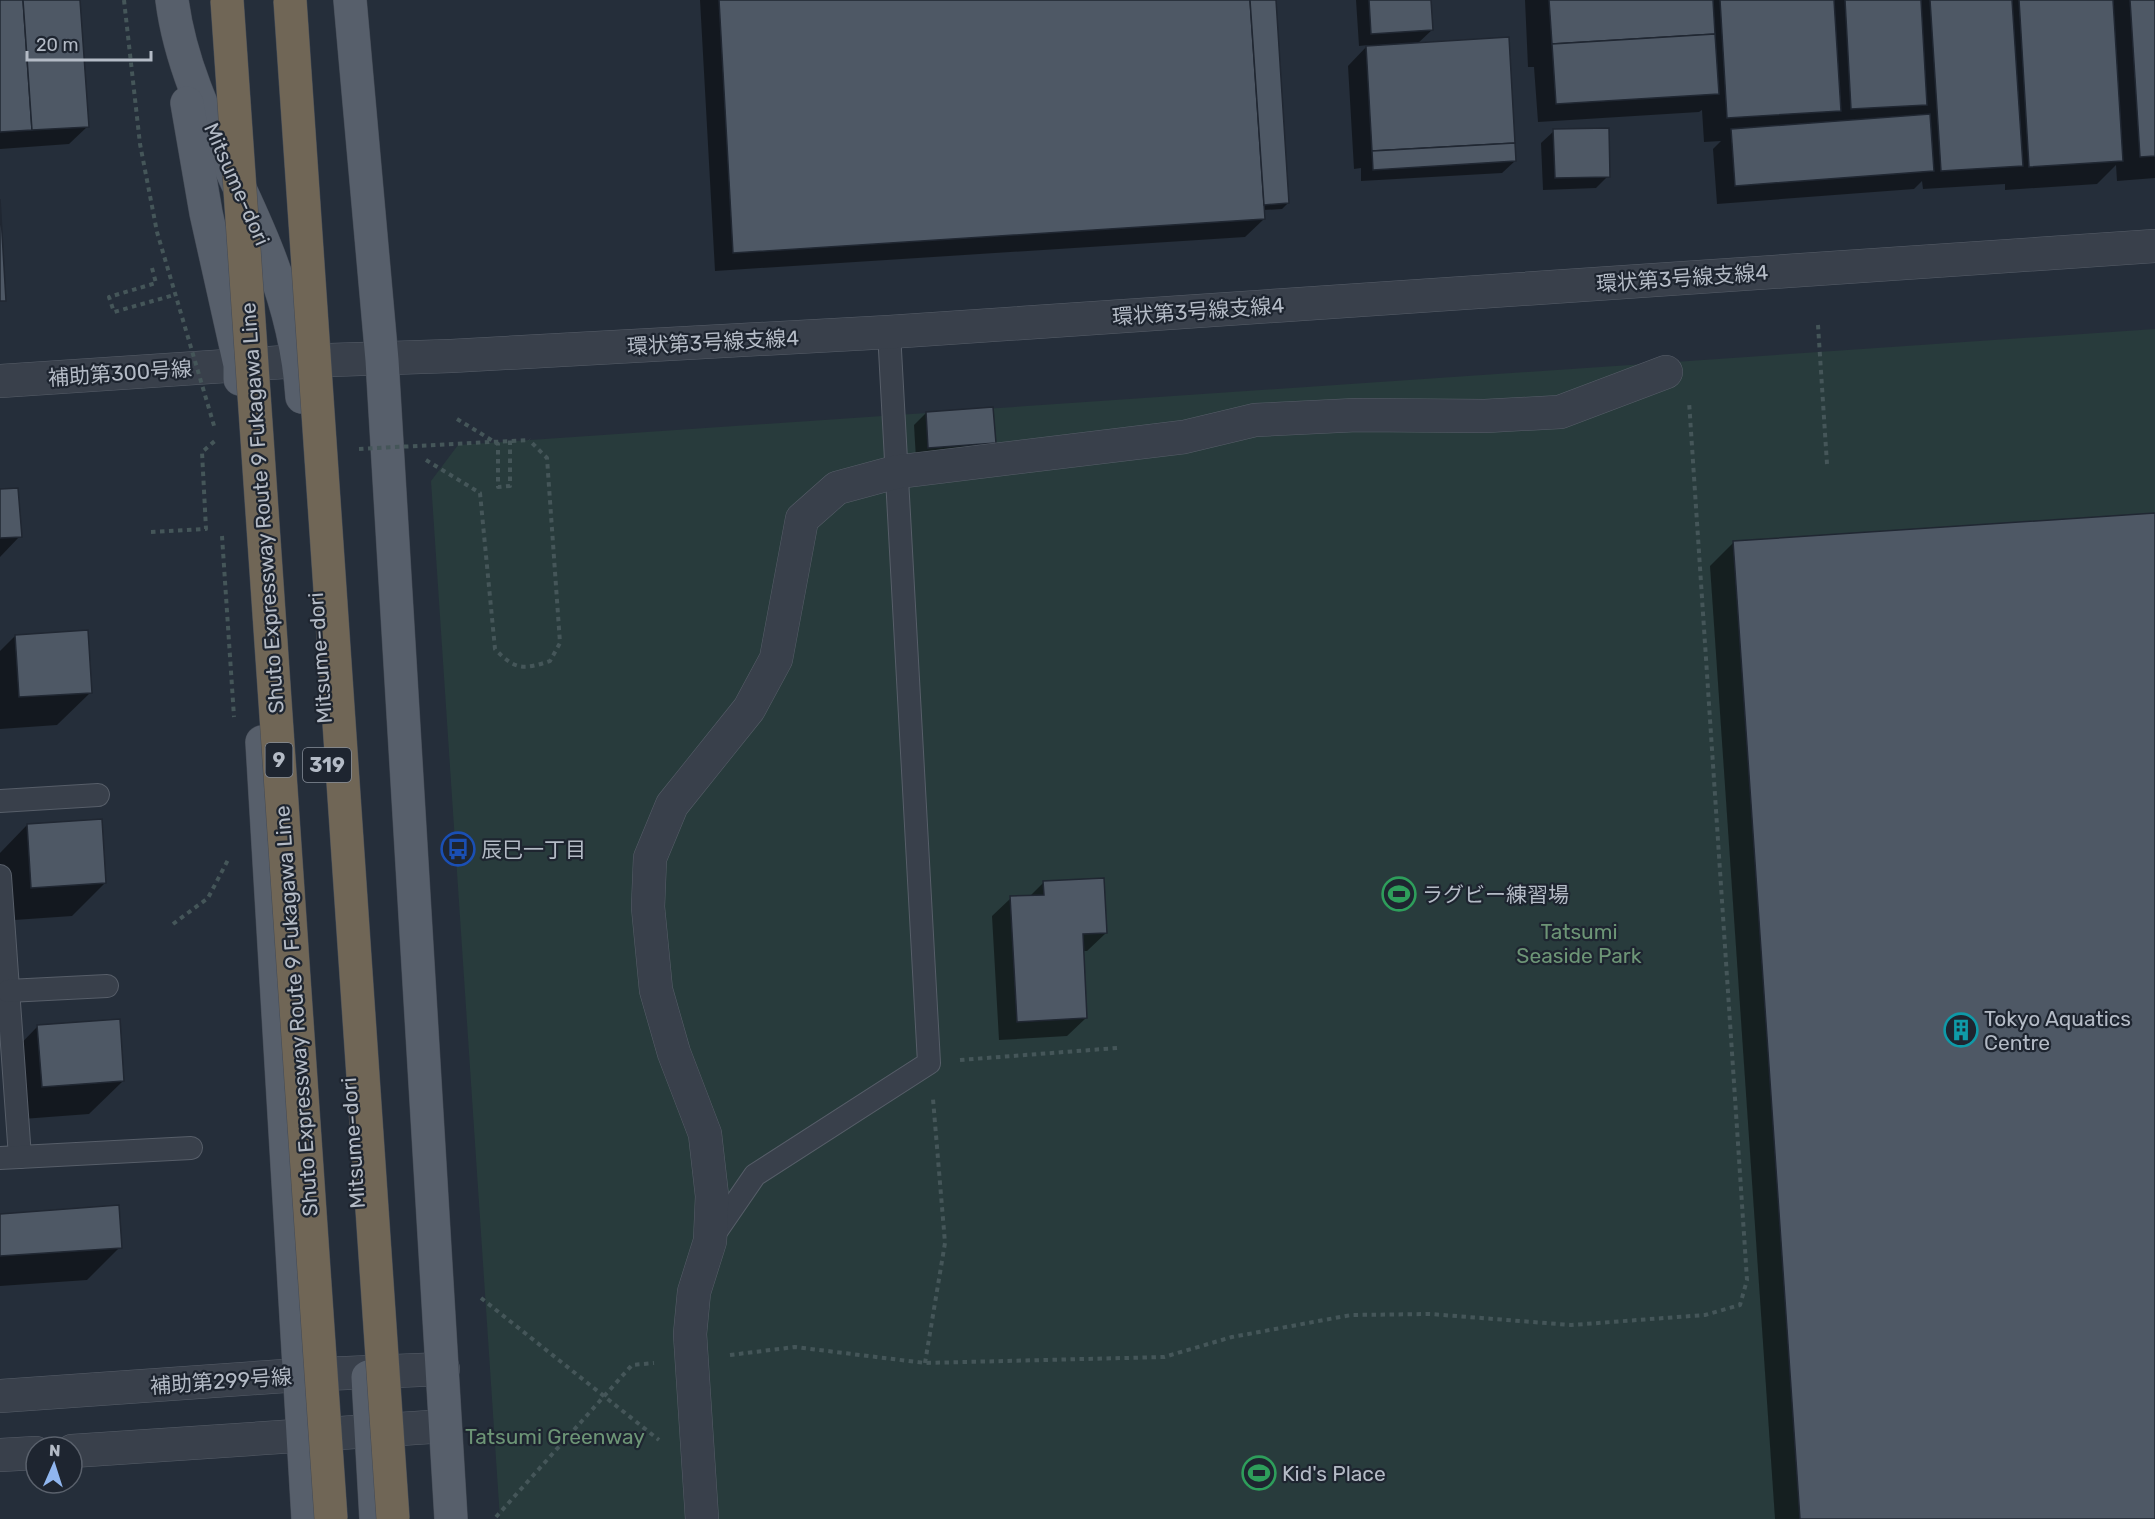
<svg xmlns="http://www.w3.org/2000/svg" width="2155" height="1519" viewBox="0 0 2155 1519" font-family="Rubik,'Noto Sans JP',sans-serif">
<rect width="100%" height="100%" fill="#252e3a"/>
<polygon fill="#283b3c" points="2155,329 2155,1519 500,1519 431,481 458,445"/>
<g fill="#0007">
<polygon points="0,0 79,0 88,126 69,144 0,149"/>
<polygon points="700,0 1274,0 1288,203 1282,209 1263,210 1264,219 1245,237 715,271"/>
<polygon points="1356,0 1430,0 1432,30 1417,44 1515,161 1502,173 1361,181 1361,168 1354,169 1348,66 1368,45 1359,46"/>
<polygon points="1525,0 2155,0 2155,178 2117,181 2116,165 2097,184 2005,190 2005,184 1923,189 1922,181 1914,189 1717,204 1713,149 1721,141 1704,142 1702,110 1699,112 1538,122 1534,67 1528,67"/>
<polygon points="1554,131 1608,176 1596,188 1543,190 1541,143"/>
<polygon points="926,413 994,442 982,455 916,459 914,425"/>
<polygon points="0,490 20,536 0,557"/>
<polygon points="2155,514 2155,1519 1775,1519 1710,566 1734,542"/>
<polygon points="15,636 91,692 57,725 0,729 0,651"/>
<polygon points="27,825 105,883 72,916 0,921 0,853"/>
<polygon points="1043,883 1106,933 1087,951 1083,951 1086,1018 1067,1036 999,1040 992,916 1011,898 1029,897"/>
<polygon points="38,1026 123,1081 89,1114 9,1120 5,1060"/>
<polygon points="0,1215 120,1247 87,1280 0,1286"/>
</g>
<g fill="#4e5865" stroke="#202732" stroke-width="1.5">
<polygon points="0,0 23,0 32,130 0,132"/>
<polygon points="23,0 80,0 89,127 32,130"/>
<polygon points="719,0 1250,0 1265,219 733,253"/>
<polygon points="1250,0 1276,0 1289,203 1264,205"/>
<polygon points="1369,0 1431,0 1433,30 1371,34"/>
<polygon points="1549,0 1713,0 1715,34 1552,44"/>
<polygon points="1720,0 1834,0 1841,111 1727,118"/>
<polygon points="1845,0 1921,0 1927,105 1851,109"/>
<polygon points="1930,0 2012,0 2023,166 1941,171"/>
<polygon points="2019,0 2113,0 2123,161 2029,167"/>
<polygon points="2130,0 2155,0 2155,156 2140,157"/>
<polygon points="1715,34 1719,94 1556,104 1552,44"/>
<polygon points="1509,37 1515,143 1372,151 1366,46"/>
<polygon points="1930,114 1934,171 1735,186 1731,129"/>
<polygon points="1609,128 1610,177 1555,178 1553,129"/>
<polygon points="1515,143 1516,161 1373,170 1372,151"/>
<polygon points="0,199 6,301 0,301"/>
<polygon points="993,407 996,443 928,448 926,412"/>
<polygon points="18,488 22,537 0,538 0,489"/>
<polygon points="2155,513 2155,1519 1800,1519 1733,541"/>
<polygon points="88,630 92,693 19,697 15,635"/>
<polygon points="102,819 106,883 31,888 27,824"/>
<polygon points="1104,878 1107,933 1083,934 1087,1018 1017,1022 1010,896 1044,895 1043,881"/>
<polygon points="120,1019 124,1081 42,1087 37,1025"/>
<polygon points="119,1205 122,1248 0,1256 0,1214"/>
</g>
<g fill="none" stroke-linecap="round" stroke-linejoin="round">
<defs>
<g id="service">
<polyline points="0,801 98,795"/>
<polyline points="0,876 20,1157"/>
<polyline points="8,991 107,986"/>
<polyline points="0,1158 191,1148"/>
<polyline points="711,1239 755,1175 929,1063 889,332"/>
</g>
<polyline id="pedestrian" points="702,1519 690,1334 694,1292 710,1241 712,1196 705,1134 674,1053 656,990 648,907 650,858 672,805 749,709 776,659 802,519 837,488 896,472 1184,437 1255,420 1357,415 1485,416 1560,412 1666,372"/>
<g id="tertiary">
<polyline points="0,381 300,361 451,356 889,332 2155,246"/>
<polyline points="0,1396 299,1375 443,1369"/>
<polyline points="72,1451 445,1426"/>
<polyline points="0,1455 36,1453"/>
</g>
<g id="primary">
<path d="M172,0C184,95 240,175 272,264C288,306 299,353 302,397"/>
<polyline points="350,0 382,360 451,1519"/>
<polyline points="187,103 206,213 240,365 240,379"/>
<polyline points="262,742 308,1519"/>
<polyline points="368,1377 376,1519"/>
</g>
</defs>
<use href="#service" stroke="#575e69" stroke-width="24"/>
<use href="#pedestrian" stroke="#575e69" stroke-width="34"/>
<use href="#tertiary" stroke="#575e69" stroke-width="34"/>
<use href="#primary" stroke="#424954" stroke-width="34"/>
<g stroke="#455659" stroke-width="4" stroke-dasharray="4.5 4.5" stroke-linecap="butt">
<polyline points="152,268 156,283 109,297 114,312 174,295"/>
<polyline points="1818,325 1827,464"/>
<polyline points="457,419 498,444 498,487 510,486 510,439"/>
<path d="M426,460L480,493L495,649C515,670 523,670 550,661L560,643L547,458L529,440"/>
<polyline points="151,532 206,529 202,452 216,440"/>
<polyline points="222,536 234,717"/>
<polyline points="173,924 208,898 229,858"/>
<polyline points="960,1060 1117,1048"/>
<polyline points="481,1298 659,1440"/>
<polyline points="730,1355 795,1347 925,1363 1164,1357 1232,1337 1351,1315 1430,1314 1571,1325 1705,1315 1740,1305 1747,1280 1689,401"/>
<polyline points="925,1363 945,1243 933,1099"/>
<polyline points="496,1517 632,1365 654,1363"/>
</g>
<use href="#service" stroke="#39404b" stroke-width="22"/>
<use href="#pedestrian" stroke="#39404b" stroke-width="33"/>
<use href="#tertiary" stroke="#39404b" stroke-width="33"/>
<use href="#primary" stroke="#575f6b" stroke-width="33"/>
<defs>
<g id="motorway-bridge">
<polyline points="227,0 331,1519"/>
<polyline points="290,0 393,1519"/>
</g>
</defs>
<use href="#motorway-bridge" stroke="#444b56" stroke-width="34" stroke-linecap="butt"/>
<g stroke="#455659" stroke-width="4" stroke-dasharray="4.5 4.5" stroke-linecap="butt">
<polyline points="124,0 140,144 157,232 215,429"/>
<polyline points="359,449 529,440"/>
</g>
<use href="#motorway-bridge" stroke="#706656" stroke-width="33"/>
</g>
<defs>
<symbol id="bus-ring" viewBox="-11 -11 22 22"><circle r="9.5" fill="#1e2530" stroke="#1a4fb4" stroke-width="1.5"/><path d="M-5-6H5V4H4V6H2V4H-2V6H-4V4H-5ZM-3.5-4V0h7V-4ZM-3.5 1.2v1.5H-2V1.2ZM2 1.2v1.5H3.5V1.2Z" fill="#1a4fb4"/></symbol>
<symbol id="stadium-ring" viewBox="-11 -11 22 22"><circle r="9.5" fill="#1e2530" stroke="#2e9e5b" stroke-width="1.5"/><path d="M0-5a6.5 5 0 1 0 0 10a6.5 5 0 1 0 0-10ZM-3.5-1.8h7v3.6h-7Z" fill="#2e9e5b"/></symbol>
<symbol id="building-ring" viewBox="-11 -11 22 22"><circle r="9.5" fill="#1e2530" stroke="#0f9aa8" stroke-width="1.5"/><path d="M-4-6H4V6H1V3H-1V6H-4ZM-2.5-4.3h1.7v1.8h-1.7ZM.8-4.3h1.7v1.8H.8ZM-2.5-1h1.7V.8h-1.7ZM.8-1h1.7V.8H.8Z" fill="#0f9aa8"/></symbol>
</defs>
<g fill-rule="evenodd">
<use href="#bus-ring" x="439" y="830" width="38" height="38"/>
<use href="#stadium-ring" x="1380" y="875" width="38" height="38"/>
<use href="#building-ring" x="1942" y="1011" width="38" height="38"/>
<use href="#stadium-ring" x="1240" y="1454" width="38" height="38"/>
</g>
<g text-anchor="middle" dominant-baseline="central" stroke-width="4.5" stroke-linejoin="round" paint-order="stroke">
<g fill="#1e2530" stroke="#878e99" stroke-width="1.5">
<rect x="265.5" y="743" width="27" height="34" rx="4.5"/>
<rect x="303" y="748" width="48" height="34" rx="4.5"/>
</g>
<g font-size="20" font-weight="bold" fill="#b4bbc6">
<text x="279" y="760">9</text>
<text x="327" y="765">319</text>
</g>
<g font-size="21" fill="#b4bbc6" stroke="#1e2530">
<text transform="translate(237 184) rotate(66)">Mitsume-dori</text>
<text transform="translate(1682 278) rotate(-4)">環状第3号線支線4</text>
<text transform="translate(1198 311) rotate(-4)">環状第3号線支線4</text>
<text transform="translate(713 342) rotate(-3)">環状第3号線支線4</text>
<text transform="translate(120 373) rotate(-4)">補助第300号線</text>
<text transform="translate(262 508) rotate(-94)">Shuto Expressway Route 9 Fukagawa Line</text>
<text transform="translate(320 658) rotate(-94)">Mitsume-dori</text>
<text transform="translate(296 1011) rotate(-94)">Shuto Expressway Route 9 Fukagawa Line</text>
<text transform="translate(353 1143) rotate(-94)">Mitsume-dori</text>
<text transform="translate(221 1381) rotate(-4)">補助第299号線</text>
</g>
<g font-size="21" fill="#b4bbc6" stroke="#1e2530" text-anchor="start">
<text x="481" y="849">辰巳一丁目</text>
<text x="1422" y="894">ラグビー練習場</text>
<text x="1984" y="1018">Tokyo Aquatics<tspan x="1984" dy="24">Centre</tspan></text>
<text x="1282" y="1473">Kid's Place</text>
</g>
<g font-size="21" fill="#6d9576" stroke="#1e2530">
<text x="1579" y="931">Tatsumi<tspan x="1579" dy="24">Seaside Park</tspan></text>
<text x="555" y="1436">Tatsumi Greenway</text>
</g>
</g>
<g transform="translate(54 1465) rotate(3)"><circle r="28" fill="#1e2530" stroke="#5a616c" stroke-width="1.5"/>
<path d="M0-4.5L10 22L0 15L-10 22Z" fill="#90b6ef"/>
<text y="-9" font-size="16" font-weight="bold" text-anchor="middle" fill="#b4bbc6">N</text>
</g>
<path d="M27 51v9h124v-9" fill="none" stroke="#b4bbc6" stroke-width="3"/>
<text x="36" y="51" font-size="18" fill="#b4bbc6" stroke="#1e2530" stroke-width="4.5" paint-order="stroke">20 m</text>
</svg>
